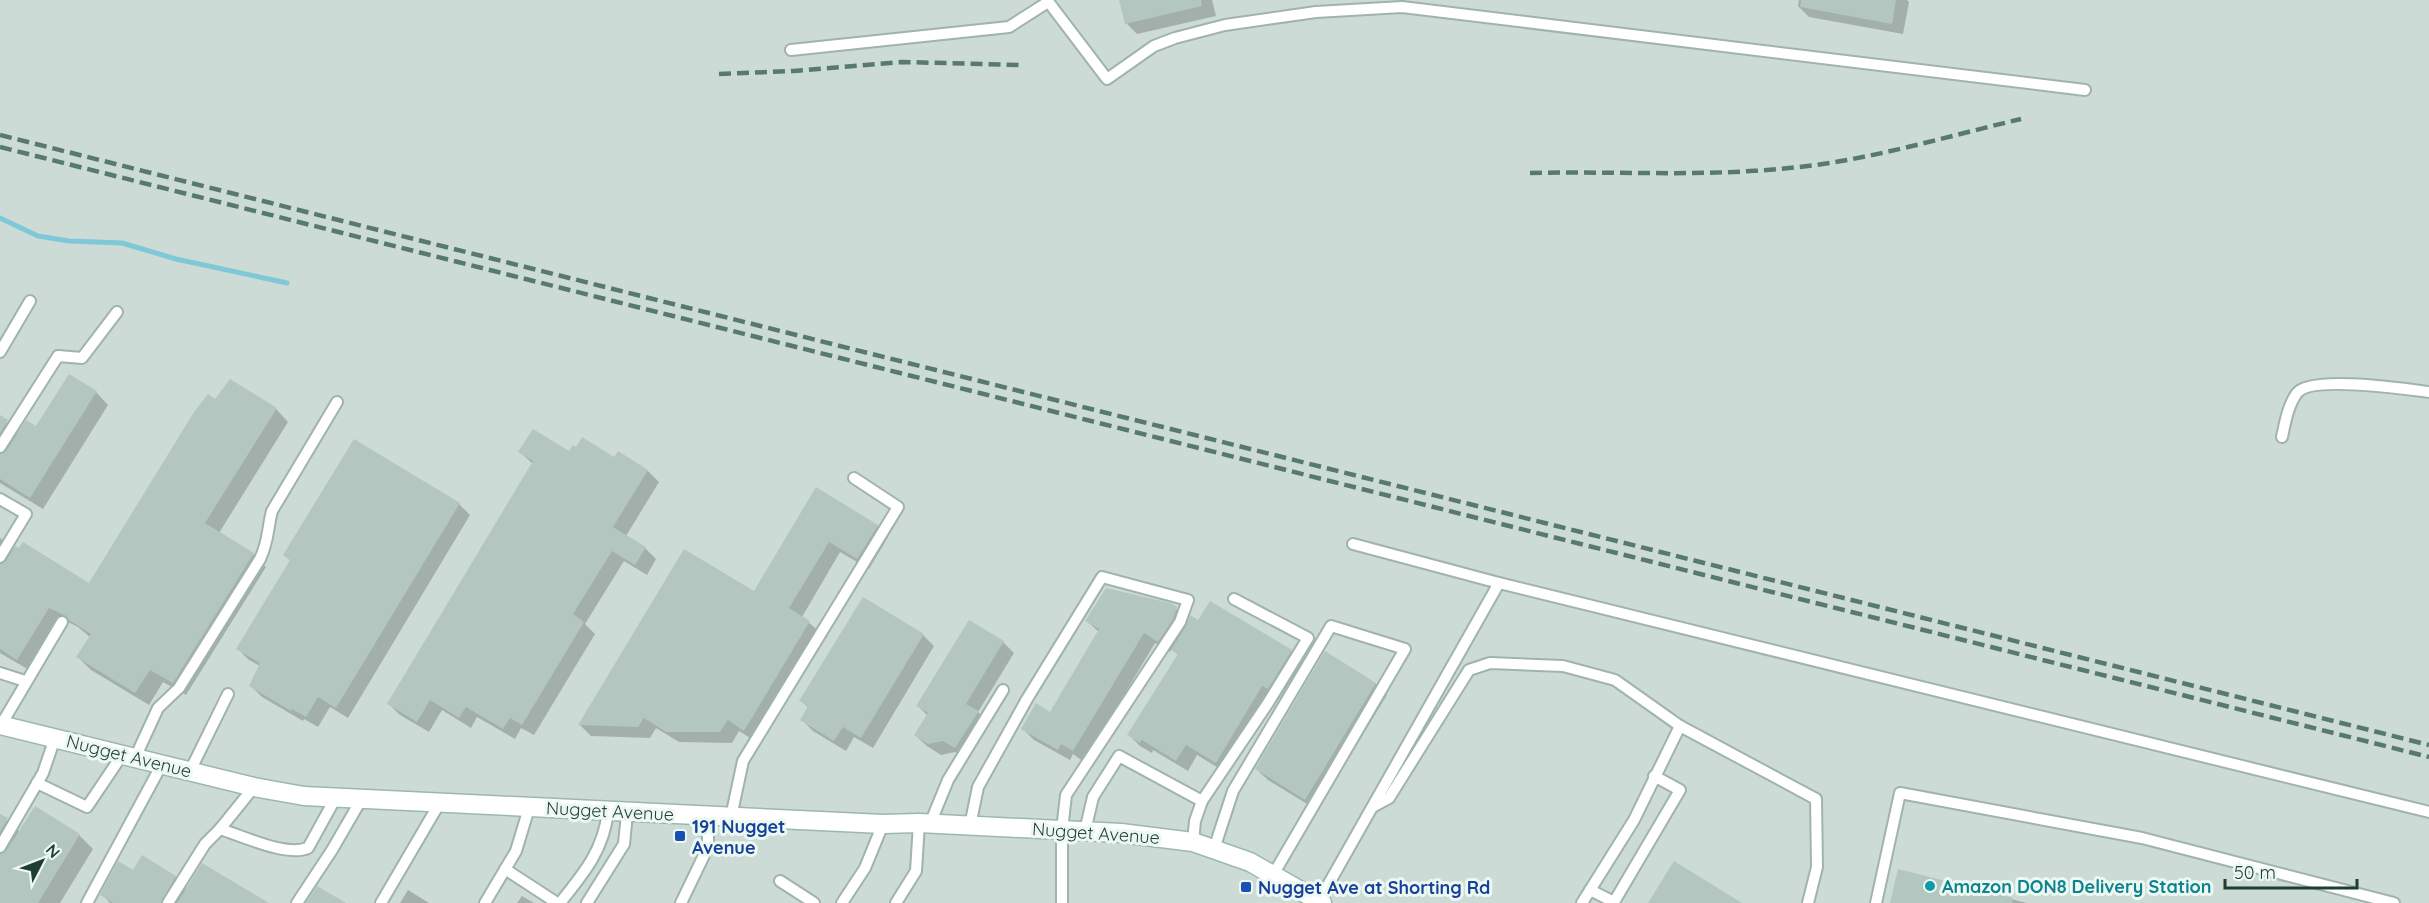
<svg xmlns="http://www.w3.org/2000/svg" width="2429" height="903" viewBox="0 0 2429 903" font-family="Quicksand,sans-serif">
<rect width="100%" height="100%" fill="#deebe6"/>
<rect fill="#ccdbd5" x="0" y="0" width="2429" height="903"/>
<g fill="#0003">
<polygon points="1121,0 1212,0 1216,16 1137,34 1126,23"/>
<polygon points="1799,0 1907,0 1909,2 1903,34 1809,17 1798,6"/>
<polygon points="96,392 108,405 43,509 0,483 0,417 19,434 37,428"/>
<polygon points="215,401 276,409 288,422 219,533 253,554 266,567 186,695 163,682 149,705 91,670 78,657 90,637 78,627 62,619 31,671 0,653 0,538 14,551 89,585"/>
<polygon points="520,452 569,453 615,459 618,453 648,471 659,482 626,536 645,548 656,559 647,575 624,561 585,624 595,634 534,735 521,728 515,739 477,717 471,728 442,710 429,732 400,715 388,703 533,464"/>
<polygon points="817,489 877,526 888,537 869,569 840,552 802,617 821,633 755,741 739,731 732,743 679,742 656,728 650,738 591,736 580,725 685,551 754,593"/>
<polygon points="459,504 470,515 348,718 330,707 318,727 304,719 303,721 262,697 251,686 260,666 249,660 238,649 291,561 285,555"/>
<polygon points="1176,609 1190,622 1199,622 1291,651 1302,662 1279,699 1273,696 1227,773 1197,755 1188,771 1153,750 1152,753 1140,746 1129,735 1179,656 1172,649 1170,652 1155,643 1084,762 1073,754 1070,760 1034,740 1023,729 1050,714 1099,632 1087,621"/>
<polygon points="923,635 934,646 873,748 854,737 846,751 813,731 802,720 809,708 801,701"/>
<polygon points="1003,642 1014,653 978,712 989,723 967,758 955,752 941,755 927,746 915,735 928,716 918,706"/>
<polygon points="1325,654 1376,684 1387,695 1317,810 1268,780 1256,769"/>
<polygon points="35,808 79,835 93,849 60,903 0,903 0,815 20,832"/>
<polygon points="1899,871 2027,903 1891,903"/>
<polygon points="133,872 175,877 187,890 266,903 110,903 102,894"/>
<polygon points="408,890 429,903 400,903"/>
<polygon points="522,896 534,903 517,903"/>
</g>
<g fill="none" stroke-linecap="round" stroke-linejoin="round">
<polyline stroke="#7fc8d8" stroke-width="5" points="0,218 38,236 69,241 122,243 176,259 287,283"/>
</g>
<g fill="#b3c6bf">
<polygon points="1119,0 1201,0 1202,6 1125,24"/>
<polygon points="1801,0 1896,0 1892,24 1800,7"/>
<polygon points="69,374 97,391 30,498 0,479 0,454 6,451 26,420 36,426"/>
<polygon points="230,379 277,408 205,523 254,553 173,683 150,670 135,693 76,657 91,634 69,620 66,616 49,608 17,660 0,649 0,564 6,561 15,546 19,548 23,542 89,583 194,412 208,394 215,399"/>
<polygon points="0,415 8,420 0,433"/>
<polygon points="533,429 569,451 573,445 576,447 582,437 614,457 618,451 648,470 613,527 646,547 635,565 612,551 573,614 584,622 522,725 510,718 503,729 466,707 459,718 430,700 417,722 387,704 533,461 518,452"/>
<polygon points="354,439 460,503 336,708 318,697 306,717 292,709 291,711 249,686 260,663 236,649 290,560 283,555"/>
<polygon points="816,487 878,525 857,559 829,542 789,608 810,621 744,731 728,720 720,732 666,732 644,718 638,727 578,725 684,549 754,591"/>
<polygon points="1106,588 1170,603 1177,607 1173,619 1158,642 1144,633 1073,751 1061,744 1058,750 1021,729 1036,703 1050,712 1099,629 1085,621"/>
<polygon points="863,597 924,634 861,738 843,727 834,741 800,720 808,706 799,701"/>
<polygon points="1210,601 1292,650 1268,689 1262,686 1216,763 1186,745 1176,761 1142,740 1140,743 1127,735 1178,654 1171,650 1186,626 1190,615 1198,620"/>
<polygon points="969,620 1004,641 966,704 979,711 955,748 943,741 928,744 914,735 928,713 916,706"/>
<polygon points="1325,651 1376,683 1305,800 1255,769"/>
<polygon points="35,806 80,834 38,903 0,903 0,854 6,851"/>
<polygon points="0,814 8,818 0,832"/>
<polygon points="142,855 176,876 161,903 113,903 100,895 118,861 133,870"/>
<polygon points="1674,861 1742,903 1648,903"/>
<polygon points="202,863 269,903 177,903"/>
<polygon points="1898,869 2013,898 2012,903 1890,903"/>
<polygon points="317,886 346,903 306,903"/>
</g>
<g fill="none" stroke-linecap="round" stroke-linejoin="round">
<defs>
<g id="lane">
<polyline points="1047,0 1107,79 1154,46 1175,38 1225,25 1316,12 1402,7 2085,90"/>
<polyline points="791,50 1009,27 1048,2"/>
<polyline points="0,352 30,301"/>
<path d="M2282,437C2285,423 2288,405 2297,393C2311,375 2405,389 2429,392"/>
<polyline points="0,447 58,356 82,358 117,312"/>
<polyline points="0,499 26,514 0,557"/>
<polyline points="1353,544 1499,583 2429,812"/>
<polyline points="0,673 25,681"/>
<polyline points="1,725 62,622"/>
<path d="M135,758L158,708L179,688L260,559C269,540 267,530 272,511L337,402"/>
<polyline points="190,771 228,694"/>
<polyline points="37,783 87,807 122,755"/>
<polyline points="1202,801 1268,703 1308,638 1234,599"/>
<polyline points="1374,806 1389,798 1469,670 1490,663 1563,666 1615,680 1680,726"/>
<polyline points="731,817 743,761 898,507 854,478"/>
<polyline points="930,824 948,780 1003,690"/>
<polyline points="970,826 978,787 1027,699 1102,577 1188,600 1180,622 1066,795 1062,830 1062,903"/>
<path d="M220,829C243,836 286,857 308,848L335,799"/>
<polyline points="1085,831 1093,797 1119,756 1202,801 1195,821 1193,842"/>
<polyline points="0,847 43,773 55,738"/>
<polyline points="1214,849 1233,791 1331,626 1405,649 1273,875"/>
<polyline points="505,869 557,903"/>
<polyline points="780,881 814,903"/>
<polyline points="1590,890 1614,902 1680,790 1654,776"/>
<polyline points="1319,901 1499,583"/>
<polyline points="87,903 162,764"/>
<polyline points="168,903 205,844 220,829 254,787"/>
<polyline points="297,903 332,850 361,800"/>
<polyline points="381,903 439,804"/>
<polyline points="485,903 516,851 529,808"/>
<path d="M560,903C584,873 603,851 608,812"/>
<polyline points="587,903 624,844 627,813"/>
<polyline points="681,903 708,847 708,815"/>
<polyline points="842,903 865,868 883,824"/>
<polyline points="896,903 916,871 919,823"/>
<polyline points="1582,903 1634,820 1680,726 1816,799 1817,867 1808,903"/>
<polyline points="1876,903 1900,793 2142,838 2394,903"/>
</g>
<polyline id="secondary" points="0,725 254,787 304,796 883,824 919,823 1121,833 1193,842 1250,862 1322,903"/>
</defs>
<use href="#lane" stroke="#a0b3ad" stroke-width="14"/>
<use href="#secondary" stroke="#9bb8af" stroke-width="21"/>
<use href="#lane" stroke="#fff" stroke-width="10"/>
<use href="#secondary" stroke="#fff" stroke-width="18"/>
<g stroke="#577971" stroke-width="4.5" stroke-dasharray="12 6" stroke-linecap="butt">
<polyline points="719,74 794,71 902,62 1021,65"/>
<polyline points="0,135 2429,745"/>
<polyline points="0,147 2429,757"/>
<path d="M1530,173C1616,171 1703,177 1789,168C1867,161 1944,137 2021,119"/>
</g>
</g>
<g fill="#1a4fb4" stroke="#eef8f3" stroke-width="2">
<rect x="674" y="830" width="12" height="12" rx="3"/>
<rect x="1240" y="881" width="12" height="12" rx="3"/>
</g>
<circle fill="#0f9aa8" stroke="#eef8f3" stroke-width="2" cx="1930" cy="886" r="6"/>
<g text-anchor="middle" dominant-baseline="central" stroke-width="6" stroke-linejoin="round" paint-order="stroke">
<g font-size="18" fill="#1d3d35" stroke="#eef8f3">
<text transform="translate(129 756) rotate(14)">Nugget Avenue</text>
<text transform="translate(610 811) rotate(3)">Nugget Avenue</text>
<text transform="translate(1096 833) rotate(4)">Nugget Avenue</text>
</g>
<g font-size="18" font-weight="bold" fill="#164399" stroke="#eef8f3" text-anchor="start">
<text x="692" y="826">191 Nugget<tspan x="692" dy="21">Avenue</tspan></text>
<text x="1258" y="887">Nugget Ave at Shorting Rd</text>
</g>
<g font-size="18" font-weight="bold" fill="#0d838f" stroke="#eef8f3" text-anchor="start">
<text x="1942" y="886">Amazon DON8 Delivery Station</text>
</g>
</g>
<g transform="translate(42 861) rotate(48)" stroke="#eef8f3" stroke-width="4.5" paint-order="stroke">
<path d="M0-4.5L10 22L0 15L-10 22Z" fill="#1d3d35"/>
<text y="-9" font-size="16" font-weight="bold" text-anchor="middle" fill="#1d3d35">N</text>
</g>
<path d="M2225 879v9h132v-9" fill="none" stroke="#1d3d35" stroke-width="3"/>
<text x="2234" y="879" font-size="18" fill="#1d3d35" stroke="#eef8f3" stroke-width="4.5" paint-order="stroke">50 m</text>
</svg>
